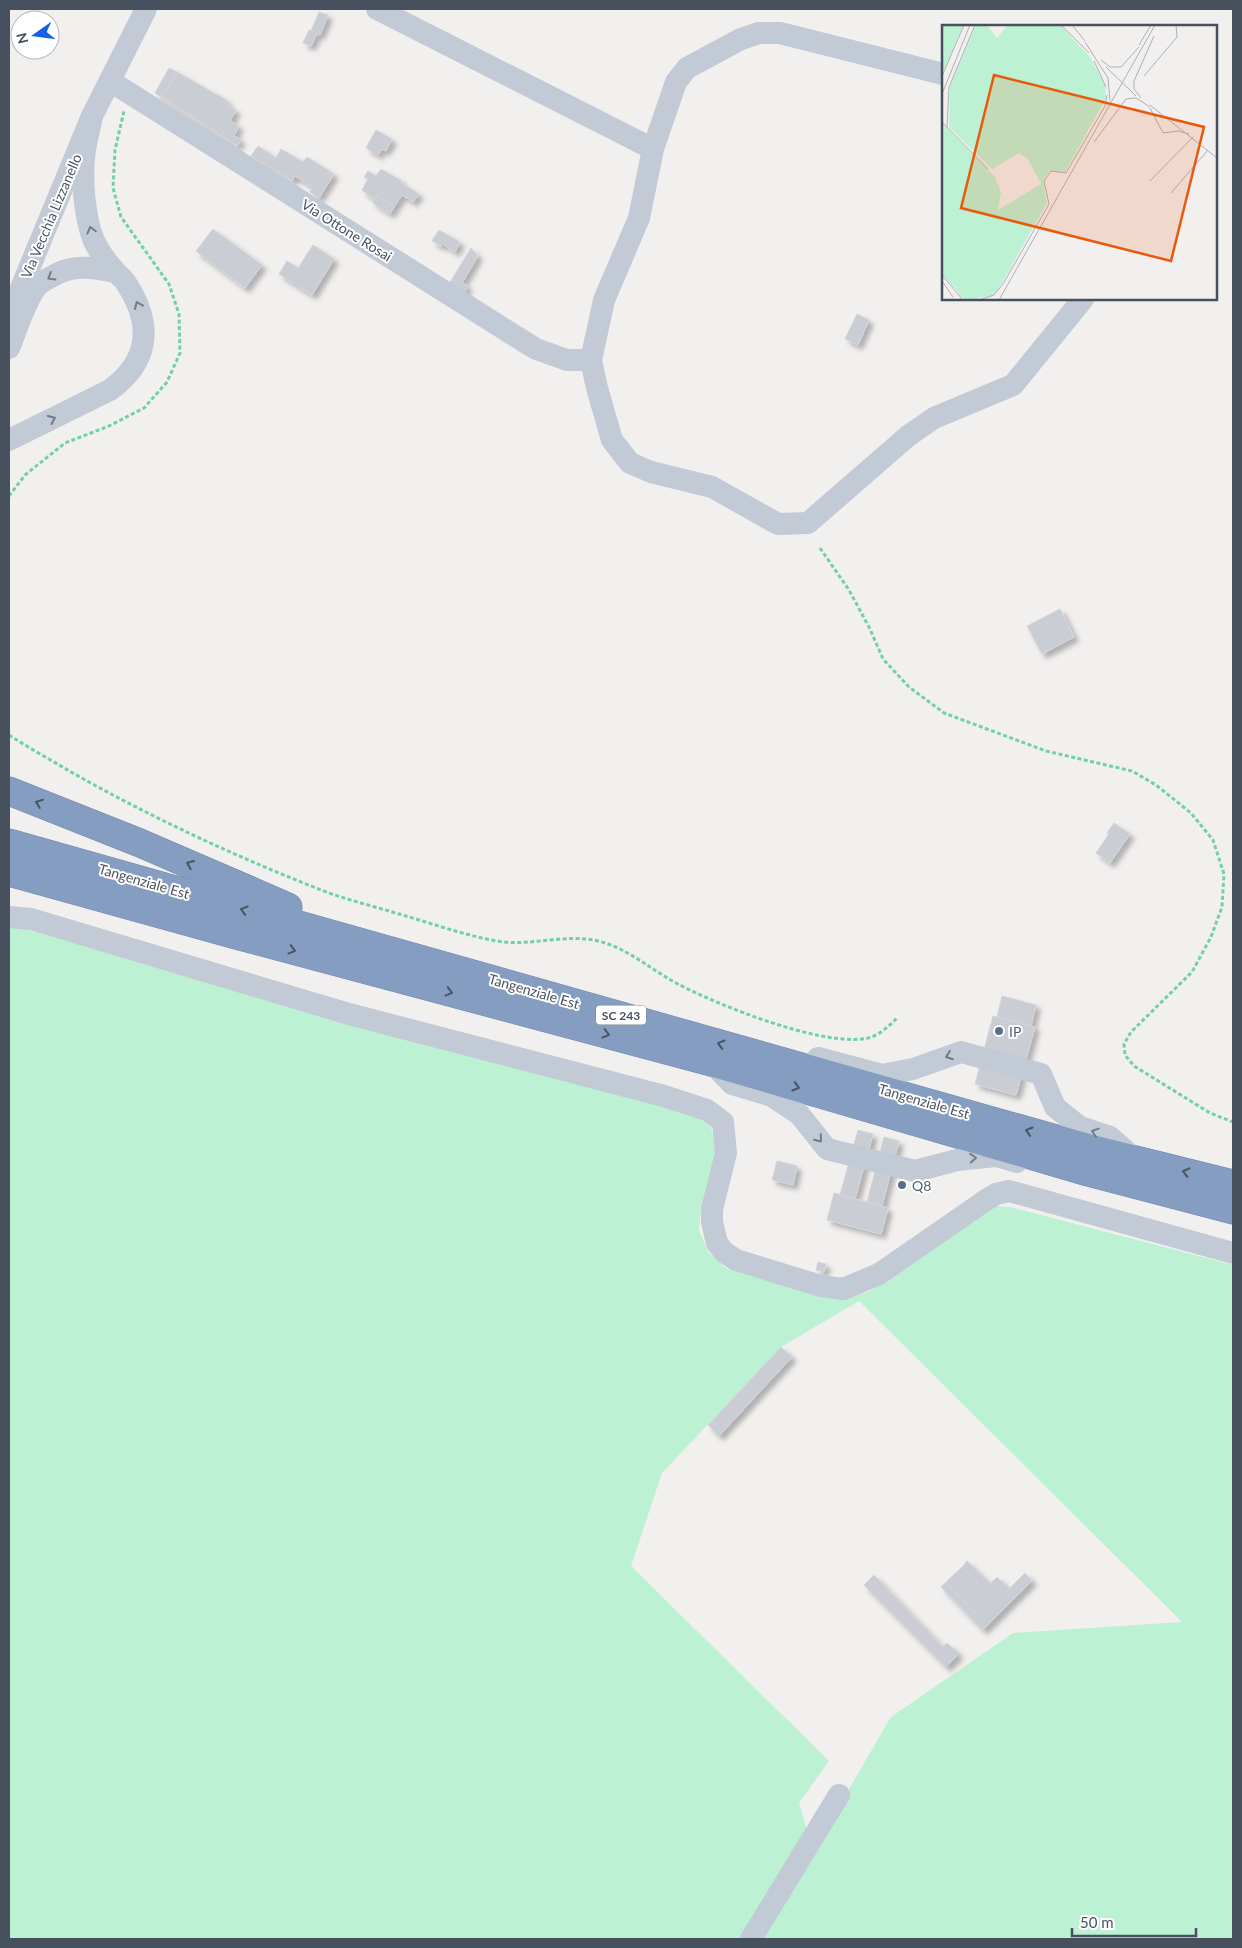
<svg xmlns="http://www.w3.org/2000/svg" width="1242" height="1948" viewBox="0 0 1242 1948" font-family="Lato,sans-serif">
<defs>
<filter id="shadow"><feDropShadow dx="4.5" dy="4.5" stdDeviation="2.5" flood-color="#0004"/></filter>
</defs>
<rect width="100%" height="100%" fill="#f2efef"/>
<polygon fill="#bcf1d4" points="9,927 17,927 698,1116 711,1128 717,1147 701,1207 699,1230 709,1253 727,1269 823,1296 843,1298 868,1292 968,1221 992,1206 1010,1207 1233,1265 1233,1939 757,1939 852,1784 891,1717 1013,1633 1182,1622 859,1301 781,1347 662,1473 631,1566 829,1761 799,1803 807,1830 740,1939 9,1939"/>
<g fill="#cbcdd5" stroke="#d3d4db" filter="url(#shadow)">
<polygon points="319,12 328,15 320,35 311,31"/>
<polygon points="309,30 317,33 311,46 303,43"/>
<polygon points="169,68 177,72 162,97 155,93"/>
<polygon points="177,72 228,101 226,104 236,110 230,121 239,126 234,136 241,140 237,146 162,97"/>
<polygon points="376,130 392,139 386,151 382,149 378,155 366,148"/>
<polygon points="258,146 276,158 281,149 303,162 307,157 334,174 319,198 310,192 313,187 295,176 292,181 251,156"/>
<polygon points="381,169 402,181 401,183 419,194 413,202 402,195 394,207 377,195 374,199 362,190 368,179 364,177 368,171 376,176"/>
<polygon points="377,195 394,207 390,214 372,202"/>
<polygon points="213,229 262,265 245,288 196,251"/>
<polygon points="439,230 460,242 455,252 443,244 441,246 432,241"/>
<polygon points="313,245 334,259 312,295 279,274 287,261 298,268"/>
<polygon points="471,248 478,256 462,283 468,286 464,293 449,284"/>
<polygon points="857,314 869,320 858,345 845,339"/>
<polygon points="1060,609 1074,637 1042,654 1027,626"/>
<polygon points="1114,823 1130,834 1110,863 1096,853 1109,834 1107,833"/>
<polygon points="1002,996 1036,1005 1031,1026 997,1017"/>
<polygon points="993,1016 1035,1027 1016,1095 975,1084"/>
<polygon points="858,1130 873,1134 855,1199 840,1195"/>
<polygon points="884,1137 899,1141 882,1206 867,1202"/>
<polygon points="777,1161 797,1166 793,1185 772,1180"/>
<polygon points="834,1193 888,1208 881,1234 827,1220"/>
<polygon points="818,1262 826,1264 824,1272 816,1270"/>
<polygon points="781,1347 792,1357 719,1436 708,1425"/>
<polygon points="967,1561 990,1584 984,1590 962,1567"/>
<polygon points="962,1567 984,1590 997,1577 1005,1585 1004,1586 1008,1590 1025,1573 1032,1581 983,1630 975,1622 980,1617 946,1582"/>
<polygon points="874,1575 943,1647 947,1643 959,1654 946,1667 864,1585"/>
<polygon points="946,1582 980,1617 975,1622 941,1587"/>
</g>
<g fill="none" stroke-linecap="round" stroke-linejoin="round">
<defs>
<g id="highway">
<polyline points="9,791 140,843 288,907"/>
<polyline points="9,843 1088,1148 1233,1184"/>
<polyline points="9,872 236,935 711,1062 1088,1172 1233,1210"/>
</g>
</defs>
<use href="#highway" stroke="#7088ab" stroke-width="29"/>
<g stroke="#72d0a8" stroke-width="3" stroke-dasharray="4 2.5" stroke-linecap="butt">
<polyline points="9,496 25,475 65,443 109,426 144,408 167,382 180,353 179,314 169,284 121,217 113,188 115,150 124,111"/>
<polyline points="820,548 849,590 870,629 883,659 909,687 944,713 1046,751 1132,771 1156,785 1191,813 1213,840 1224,874 1222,907 1211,937 1192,972 1131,1032 1124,1044 1125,1055 1134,1066 1210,1113 1233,1122"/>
<path d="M9,735C29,748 51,760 71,772C154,819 241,859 329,893C352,901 376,907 399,914C431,923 463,935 497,941C530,947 565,933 598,941C628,948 651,970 678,984C720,1006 816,1044 862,1039C877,1038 888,1027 898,1017"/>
</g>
<g stroke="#c2cad5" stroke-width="22">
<polyline points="377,9 653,149"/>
<polyline points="943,74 780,33 759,33 741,39 687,68 676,82 653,149 639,218 604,300 591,360 597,388 612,440 630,463 651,472 712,487 778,524 808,523 908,436 934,418 1013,385 1083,299"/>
<polyline points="110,81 536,349 567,360 591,360"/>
<polyline points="9,317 92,116 146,9"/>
<path d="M9,348C16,332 26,298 38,285C42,282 47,279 51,277C72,264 92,267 115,272"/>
<path d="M9,440L110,390C150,361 153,324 126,283C124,279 119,276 116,272C108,264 99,251 94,241C84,217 81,175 85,150C87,138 90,127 92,116"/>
<polyline points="9,917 31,919 349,1014 664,1096 707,1110 723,1122 726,1153 712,1209 712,1222 717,1243 724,1252 736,1260 821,1286 843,1289 879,1274 986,1200 996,1194 1009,1191 1233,1253"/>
<polyline points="818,1058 882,1075 913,1069 961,1052 1041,1074 1055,1107 1080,1127 1110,1137 1135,1159"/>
<polyline points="711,1062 732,1084 772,1096 799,1114 827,1149 915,1171 957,1160 996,1156 1017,1162"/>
<polyline points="751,1939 839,1795"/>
</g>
<use href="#highway" stroke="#859dc0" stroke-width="28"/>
</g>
<defs><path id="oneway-chevron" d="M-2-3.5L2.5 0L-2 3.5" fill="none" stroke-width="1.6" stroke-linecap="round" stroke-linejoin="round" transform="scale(1.25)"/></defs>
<g stroke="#717b87">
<use href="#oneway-chevron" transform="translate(91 230) rotate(-105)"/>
<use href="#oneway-chevron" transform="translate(51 277) rotate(149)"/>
<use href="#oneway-chevron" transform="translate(138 305) rotate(-113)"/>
<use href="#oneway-chevron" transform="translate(52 419) rotate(-25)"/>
<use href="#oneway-chevron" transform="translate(949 1056) rotate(160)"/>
<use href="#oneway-chevron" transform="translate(1095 1132) rotate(-161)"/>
<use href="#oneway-chevron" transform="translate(819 1139) rotate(51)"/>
<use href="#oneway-chevron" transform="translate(973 1158) rotate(-5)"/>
</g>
<g stroke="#495562">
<use href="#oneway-chevron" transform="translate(39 803) rotate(-159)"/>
<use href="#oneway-chevron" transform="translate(190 864) rotate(-157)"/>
<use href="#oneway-chevron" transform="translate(244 910) rotate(-164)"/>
<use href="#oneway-chevron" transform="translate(292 950) rotate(15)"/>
<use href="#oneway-chevron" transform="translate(449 992) rotate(15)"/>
<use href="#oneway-chevron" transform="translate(606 1034) rotate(15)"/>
<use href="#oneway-chevron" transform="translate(721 1044) rotate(-164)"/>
<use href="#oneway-chevron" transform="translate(796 1087) rotate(16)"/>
<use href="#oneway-chevron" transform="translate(1029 1131) rotate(-164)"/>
<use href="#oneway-chevron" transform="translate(1186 1172) rotate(-166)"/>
</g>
<g fill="#5c6f8a" stroke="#fff" stroke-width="2">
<circle cx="999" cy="1031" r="5"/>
<circle cx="902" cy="1185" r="5"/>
</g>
<g text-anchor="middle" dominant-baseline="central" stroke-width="4" stroke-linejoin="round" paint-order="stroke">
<rect fill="#fff" stroke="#7e858e" stroke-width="1" x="596" y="1005.5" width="50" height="19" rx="4"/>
<g font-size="12" font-weight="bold" fill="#46515d">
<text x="621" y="1015">SC 243</text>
</g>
<g font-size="14" fill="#46515d" stroke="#fff">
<text transform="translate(51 216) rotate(-67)">Via Vecchia Lizzanello</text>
<text transform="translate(347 230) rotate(32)">Via Ottone Rosai</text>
<text transform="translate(144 881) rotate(16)">Tangenziale Est</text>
<text transform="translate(534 991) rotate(16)">Tangenziale Est</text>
<text transform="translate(924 1101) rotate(16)">Tangenziale Est</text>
</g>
<g font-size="14" fill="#4e5e75" stroke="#fff" text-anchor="start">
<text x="1009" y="1031">IP</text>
<text x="912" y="1185">Q8</text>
</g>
</g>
<g transform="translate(942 25)">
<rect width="275" height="275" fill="#f2efef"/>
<path d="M0,0H21L0,50ZM34,0H45L55,13L66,0H118L148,32L163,60L164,73L123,147L108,145L101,156L105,178L56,265L49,271L23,275L0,249V98L53,152L59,167L56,185L99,159L86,134L77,128L50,144L7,102L8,61Z" fill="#bcf1d4"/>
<path fill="none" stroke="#adb0b5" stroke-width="1" d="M119,0L147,28M130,0L143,16M143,17L166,53L168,76M197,20L209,0M159,35L168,42H179L197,22M152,36L164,62M164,42L194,71M0,51L22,0M202,51L235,12L234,0M0,69L28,0M199,73L192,64V56L212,11M208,80L275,133M208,83L221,108L236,106L247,109M0,97L46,144M5,102L7,62L33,0M152,117L184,74L194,73L208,82M208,156L251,112M229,168L266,125M0,250L21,275M0,256L11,272M37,275L52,270L61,259L107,179L102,156L109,146L124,148L163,81L165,70M57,275L213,0"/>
<path fill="#e8590c" fill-opacity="0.15" stroke="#e8590c" stroke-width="2.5" d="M52,50L262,102L229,236L19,183Z"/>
<rect width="275" height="275" fill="none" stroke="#46515d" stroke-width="2.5"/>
</g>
<rect width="1242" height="1948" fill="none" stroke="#46515d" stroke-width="20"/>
<g transform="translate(35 35) rotate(256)"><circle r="24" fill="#ffffff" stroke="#b5b9be"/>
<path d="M0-4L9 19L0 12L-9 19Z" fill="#1261e8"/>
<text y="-8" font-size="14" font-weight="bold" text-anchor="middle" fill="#46515d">N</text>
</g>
<path d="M1072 1928v8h124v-8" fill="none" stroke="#46515d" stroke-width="2.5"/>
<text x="1080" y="1928" font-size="15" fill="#46515d" stroke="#ffffff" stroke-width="4" paint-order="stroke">50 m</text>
</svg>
